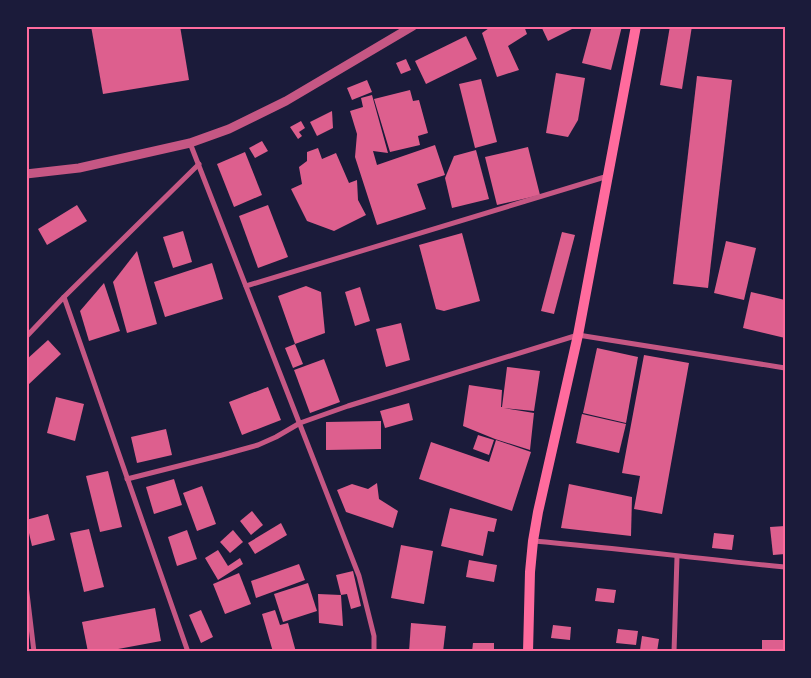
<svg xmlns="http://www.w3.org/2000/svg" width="811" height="678" viewBox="0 0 811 678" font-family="Mulish,sans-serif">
<rect width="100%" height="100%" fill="#1b1b3a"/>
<g fill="#dd5f8e">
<polygon points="91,26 180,26 189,80 103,94"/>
<polygon points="492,26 524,26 527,34 508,46 519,70 497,77 482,33"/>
<polygon points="541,26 578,26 548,41"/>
<polygon points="592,26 622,26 611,70 582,63"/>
<polygon points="670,26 692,26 682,89 660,85"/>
<polygon points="466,36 477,59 426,84 415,61"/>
<polygon points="406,59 411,70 401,74 396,63"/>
<polygon points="556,73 585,78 578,120 568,137 546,133"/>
<polygon points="697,76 732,80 708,288 673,284"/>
<polygon points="481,79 497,142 475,148 459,84"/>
<polygon points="367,80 372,92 352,100 347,88"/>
<polygon points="410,90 413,101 419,100 428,133 418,136 420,145 390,152 374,99"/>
<polygon points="372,95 388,153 373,151 377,165 435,145 445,175 417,184 426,209 377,225 355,157 357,134 350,111 363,107 361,98"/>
<polygon points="332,111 333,128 317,136 310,122"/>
<polygon points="301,121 305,128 299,132 302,136 298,139 290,127"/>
<polygon points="262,141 268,151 255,158 249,148"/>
<polygon points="528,147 540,195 497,205 485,157"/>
<polygon points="318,148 322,159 336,153 349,183 357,180 358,200 366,215 334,231 307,221 291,189 302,184 299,167 307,161 307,152"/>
<polygon points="476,150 489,199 452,208 445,178 454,156"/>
<polygon points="245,152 262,195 234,207 217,164"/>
<polygon points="77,205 87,221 47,245 38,229"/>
<polygon points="268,205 288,257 258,268 239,216"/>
<polygon points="183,231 192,262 173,268 163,237"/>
<polygon points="562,232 575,235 554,314 541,311"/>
<polygon points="462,233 480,301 444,311 436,309 419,245"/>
<polygon points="726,241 756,248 744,300 714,293"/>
<polygon points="137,251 157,324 127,333 113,282"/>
<polygon points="212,263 223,299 165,317 154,282"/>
<polygon points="104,283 120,331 89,341 80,311"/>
<polygon points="306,286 321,292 325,333 295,344 278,296"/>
<polygon points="360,287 370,321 355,326 345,292"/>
<polygon points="751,292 785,300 785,338 743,328"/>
<polygon points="401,323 410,360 386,367 376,329"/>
<polygon points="48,340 61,354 28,385 26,383 26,360"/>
<polygon points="295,344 303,364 293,368 285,348"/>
<polygon points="597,348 638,357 626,423 583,413"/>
<polygon points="644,355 689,363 662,514 634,509 640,476 622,473"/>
<polygon points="324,359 340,402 310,413 294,370"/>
<polygon points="507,367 540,371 534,411 504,408 534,413 530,450 495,439 463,426 469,385 502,390 501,407 502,407"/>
<polygon points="268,387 281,420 242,435 229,402"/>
<polygon points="56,397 84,404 75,441 47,433"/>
<polygon points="409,403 413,420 385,428 380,411"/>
<polygon points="582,414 626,424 619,453 576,443"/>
<polygon points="381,421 381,449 326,450 326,422"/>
<polygon points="166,429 172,455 137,463 131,437"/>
<polygon points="478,435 494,440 489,455 473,449"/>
<polygon points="496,440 531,452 512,511 419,479 431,442 489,462"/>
<polygon points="108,471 122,527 100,532 86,476"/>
<polygon points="174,479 182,505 154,514 146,487"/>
<polygon points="377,483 379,499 398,511 393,528 346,512 337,490 352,484 368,489"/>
<polygon points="569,484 632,497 631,536 561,528"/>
<polygon points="202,486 216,524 197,531 183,493"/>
<polygon points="450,508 497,519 494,532 488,531 483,556 441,546"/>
<polygon points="252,511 263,525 251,535 240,521"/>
<polygon points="48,514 55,540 32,546 26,520"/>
<polygon points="281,523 287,535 255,554 248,543"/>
<polygon points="785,526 785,554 773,555 770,527"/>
<polygon points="89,529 104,587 84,592 70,533"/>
<polygon points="187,530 197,559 177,566 168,537"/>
<polygon points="233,530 243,542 230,553 220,542"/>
<polygon points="714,533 734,535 732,550 712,548"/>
<polygon points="401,545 433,551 424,604 391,598"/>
<polygon points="218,550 228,566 240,558 243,564 218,580 205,558"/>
<polygon points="469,560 497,565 494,582 466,577"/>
<polygon points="299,564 305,580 256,598 251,581"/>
<polygon points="353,571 361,606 351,609 347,594 341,595 336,575"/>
<polygon points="239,573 251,604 225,614 213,584"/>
<polygon points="308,583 317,611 283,622 274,594"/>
<polygon points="597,588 616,590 614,603 595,601"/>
<polygon points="318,594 341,595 343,626 319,623"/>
<polygon points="155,608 161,641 102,652 88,652 82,622"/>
<polygon points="201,610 213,637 201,643 189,615"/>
<polygon points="275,610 280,625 288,623 296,652 273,652 262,614"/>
<polygon points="411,623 446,626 443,652 409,652"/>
<polygon points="553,625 571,627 570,640 551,638"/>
<polygon points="618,629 638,631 636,645 616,643"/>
<polygon points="642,636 659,639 657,652 640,650"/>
<rect x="762" y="640" width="23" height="12"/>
<polygon points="473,643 494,643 494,652 472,652"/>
</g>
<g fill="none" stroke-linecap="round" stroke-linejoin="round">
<g stroke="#c65784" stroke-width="5">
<polyline points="190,143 359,576 374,636 374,652"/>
<polyline points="246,286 608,176"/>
<polyline points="64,297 188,652"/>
<polyline points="26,337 64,297 199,164"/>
<polyline points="127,479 222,455 258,445 276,437 300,423 348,406 578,335 785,368"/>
<path d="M533,541C617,548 701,559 785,567"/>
<polyline points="26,585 34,652"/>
<polyline points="674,652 677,557"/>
</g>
<polyline stroke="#c65784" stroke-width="9" points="26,174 79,168 190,143 229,129 286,101 413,26"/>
<polyline stroke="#ff6b9d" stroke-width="10" points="528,652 530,572 533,541 538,512 578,335 636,26"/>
</g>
<rect width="811" height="678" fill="none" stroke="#1b1b3a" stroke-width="55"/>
<rect x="28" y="28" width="756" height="622" fill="none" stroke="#ff6b9d" stroke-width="2"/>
</svg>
